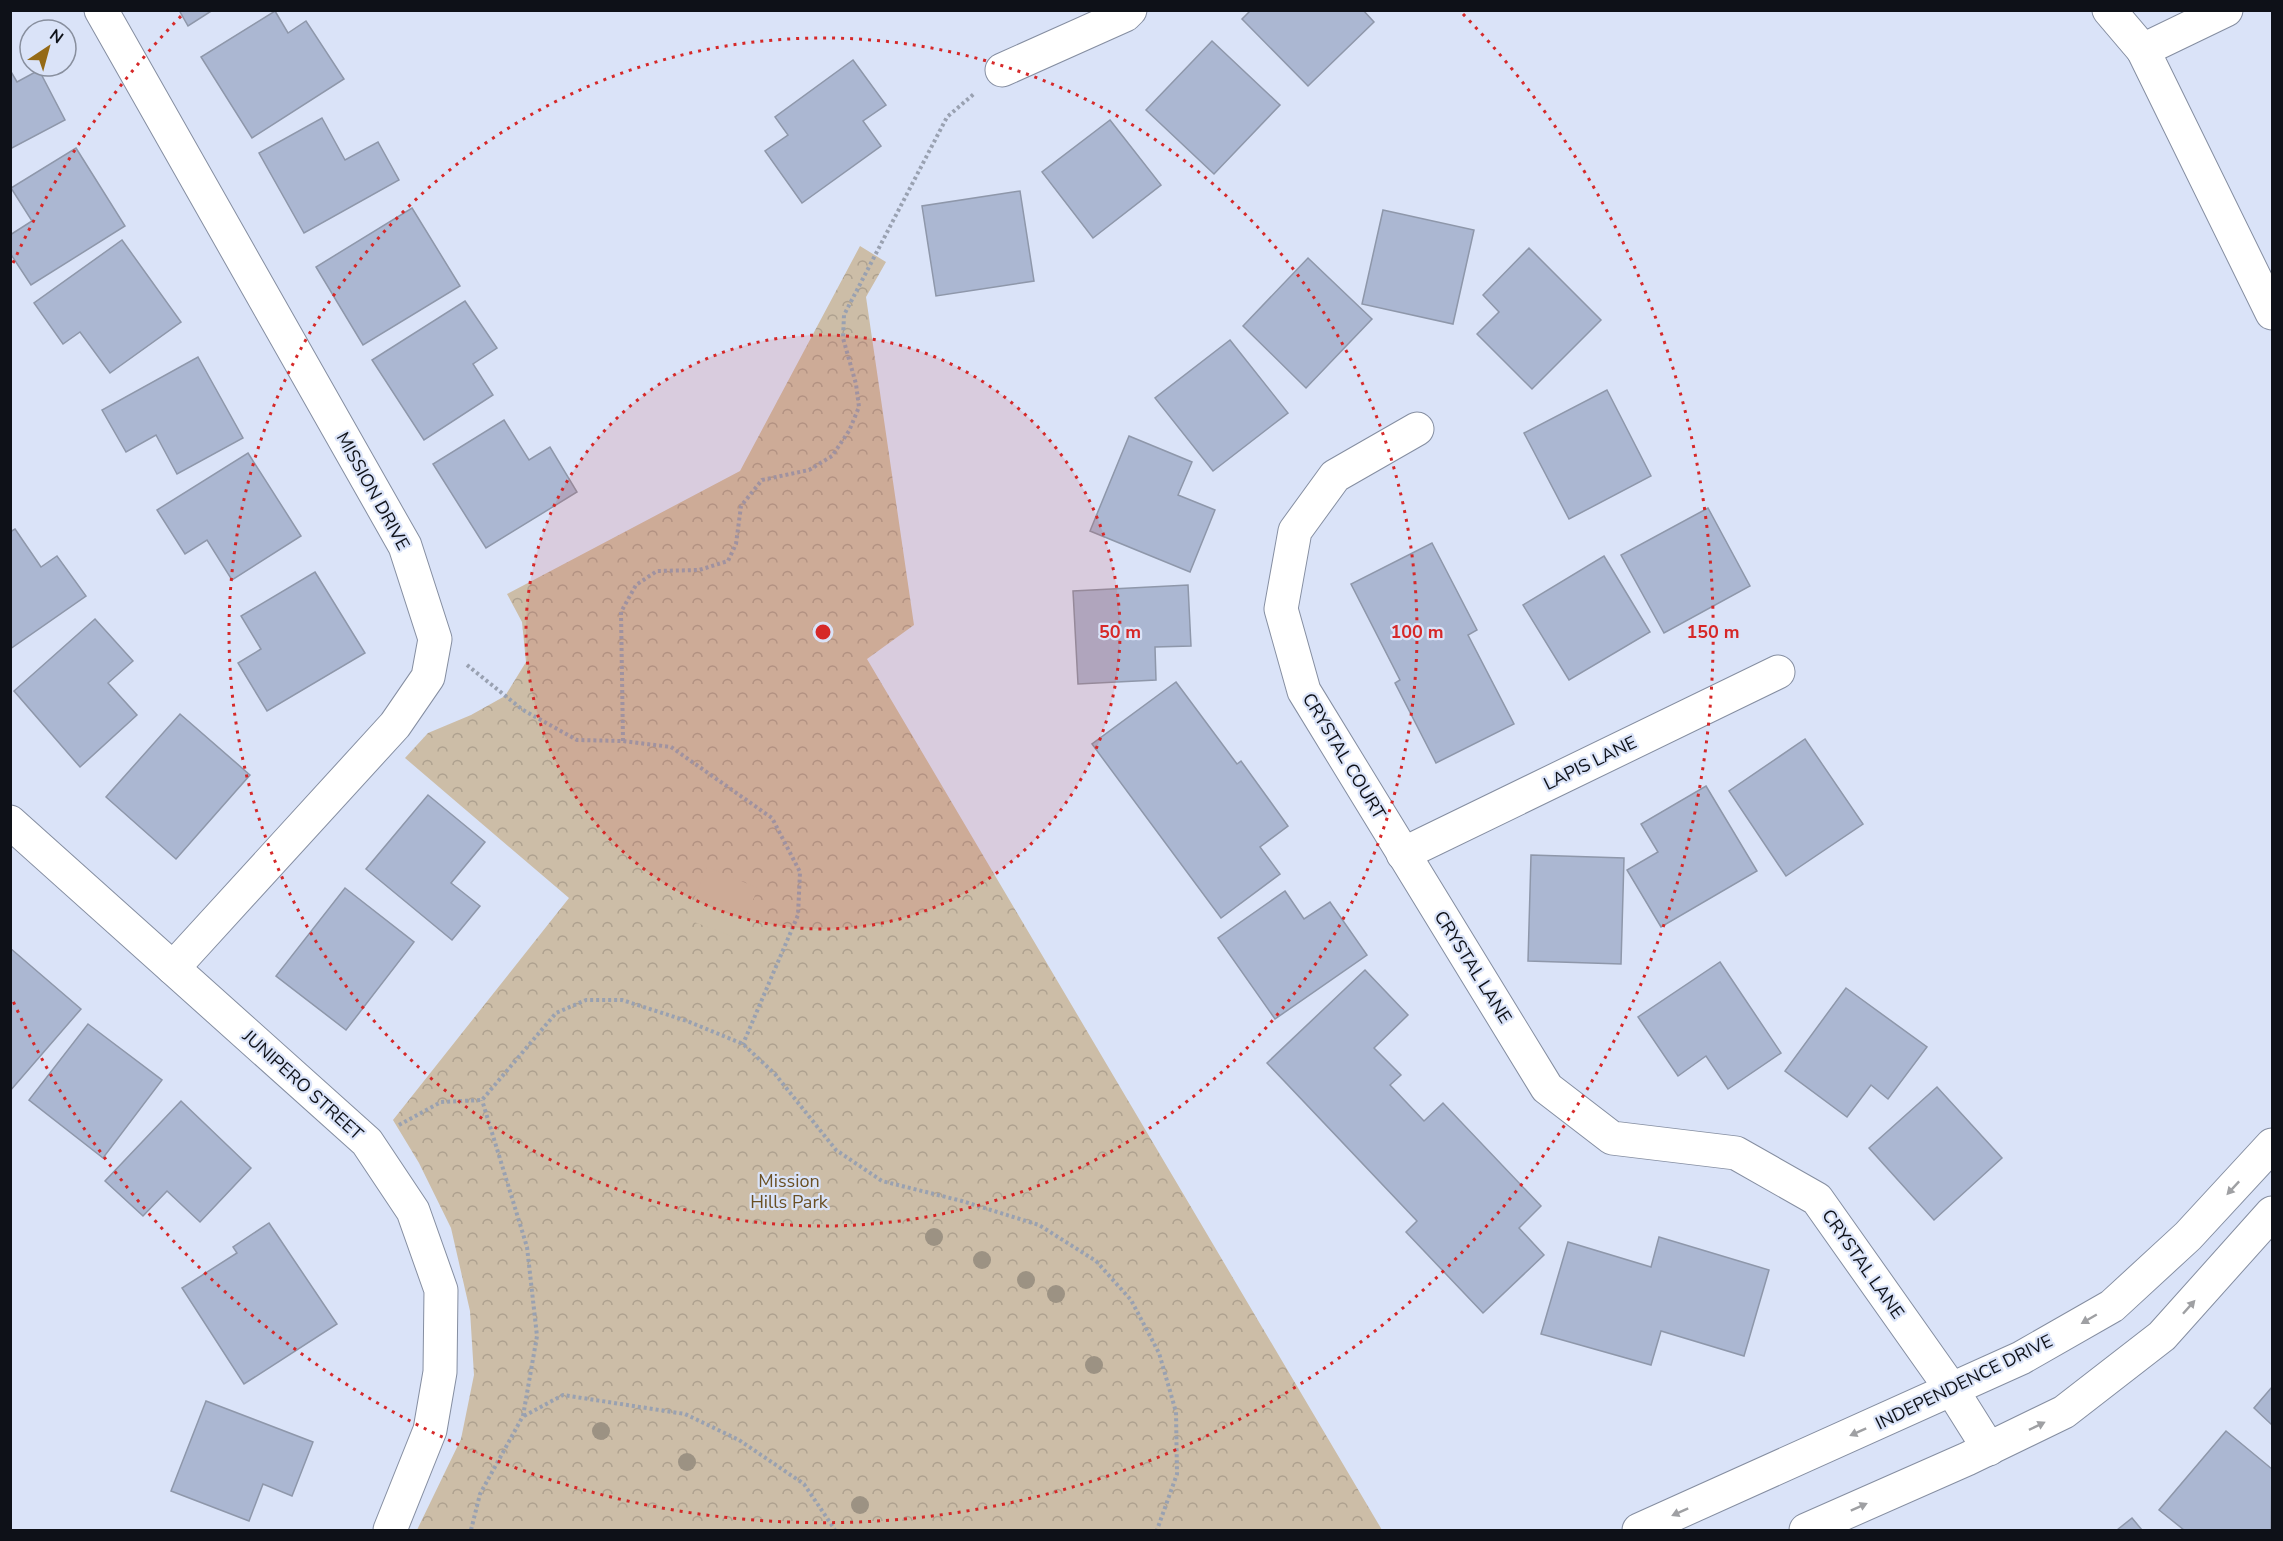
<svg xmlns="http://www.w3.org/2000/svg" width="2283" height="1541" viewBox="0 0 2283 1541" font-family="'Nunito Sans',sans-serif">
<defs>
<pattern id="park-crowns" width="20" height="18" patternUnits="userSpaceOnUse" patternTransform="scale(1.5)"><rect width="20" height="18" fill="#ccbda7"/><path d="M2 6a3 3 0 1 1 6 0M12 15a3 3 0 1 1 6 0" fill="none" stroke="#aea18f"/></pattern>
</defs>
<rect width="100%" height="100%" fill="#dae3f8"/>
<polygon fill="url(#park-crowns)" points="860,246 886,262 866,297 914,625 867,659 1382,1530 417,1530 461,1439 474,1375 470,1311 451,1228 419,1163 393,1120 569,898 405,758 428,733 471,715 505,696 526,662 522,622 507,594 740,471"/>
<polygon fill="#ccbda7" points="707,867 758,888 737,938 686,919"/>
<g fill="#abb7d2" stroke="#8e97aa" stroke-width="1.5">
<polygon points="179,10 213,10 188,26"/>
<polygon points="1251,10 1363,10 1374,22 1308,86 1242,19"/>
<polygon points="275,11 288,33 306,21 344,79 252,138 201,57"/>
<polygon points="1212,41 1280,105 1214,174 1146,110"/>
<polygon points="853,60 886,105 863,121 881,146 802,203 765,151 788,135 775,117"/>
<polygon points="10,70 17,82 39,70 65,120 10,149"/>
<polygon points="322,118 345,160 378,142 399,180 304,233 259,153"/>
<polygon points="1110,120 1161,185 1093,238 1042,172"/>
<polygon points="76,148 125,226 31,285 10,253 10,235 32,221 11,188"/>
<polygon points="1020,191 1034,281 936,296 922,206"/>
<polygon points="412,208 460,286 363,345 316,267"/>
<polygon points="1383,210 1474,230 1453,324 1362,304"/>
<polygon points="122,240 181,322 110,373 80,332 63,344 34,303"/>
<polygon points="1529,248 1601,320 1532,389 1477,334 1499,312 1483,295"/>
<polygon points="1308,258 1372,319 1306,388 1243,326"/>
<polygon points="465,301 497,348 473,364 493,395 424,440 372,360"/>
<polygon points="1230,340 1288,413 1213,471 1155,398"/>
<polygon points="198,357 243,438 177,474 156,435 126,452 102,410"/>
<polygon points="1607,390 1651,476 1569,519 1524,433"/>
<polygon points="504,420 529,460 550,447 577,492 486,548 433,464"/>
<polygon points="1129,436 1192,462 1178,495 1215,510 1190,572 1090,531"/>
<polygon points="248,453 301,536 232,580 207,540 185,554 157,510"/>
<polygon points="1708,508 1750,586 1664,633 1621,555"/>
<polygon points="15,529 41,567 57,556 86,596 10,649 10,532"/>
<polygon points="1432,543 1477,630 1468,635 1514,724 1436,763 1395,683 1400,680 1351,584"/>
<polygon points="1604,556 1650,632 1569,680 1523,605"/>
<polygon points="315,572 365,653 267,711 238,663 261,649 241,616"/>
<polygon points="1188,585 1191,646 1155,647 1156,680 1078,684 1073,591"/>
<polygon points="95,619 133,661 108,683 137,715 80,767 14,691"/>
<polygon points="1176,682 1237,764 1241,761 1288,826 1260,847 1280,874 1221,918 1092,744"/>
<polygon points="180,714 250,775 176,859 106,797"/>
<polygon points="1805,739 1863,824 1786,876 1729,791"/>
<polygon points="1706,786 1757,871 1661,927 1627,870 1658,852 1641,824"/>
<polygon points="428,795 485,842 451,883 480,906 452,940 366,869"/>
<polygon points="1531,855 1624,858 1621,964 1528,961"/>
<polygon points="345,888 414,942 346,1030 276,976"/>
<polygon points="1285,891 1304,919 1330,902 1367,955 1275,1019 1218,938"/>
<polygon points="10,948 81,1009 10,1091"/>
<polygon points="1720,962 1781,1053 1728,1089 1706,1056 1678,1076 1638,1017"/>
<polygon points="1365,970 1408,1015 1374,1048 1401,1075 1390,1085 1424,1121 1443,1103 1541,1206 1519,1228 1544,1255 1483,1313 1406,1232 1417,1221 1267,1063"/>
<polygon points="1846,988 1927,1047 1888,1099 1871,1085 1847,1117 1785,1071"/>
<polygon points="88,1024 162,1080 103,1158 29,1100"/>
<polygon points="1937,1087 2002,1158 1934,1220 1869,1148"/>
<polygon points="181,1101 251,1168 200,1222 167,1191 143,1216 105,1181"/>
<polygon points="269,1223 337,1324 244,1384 182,1288 237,1253 233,1247"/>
<polygon points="1659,1237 1769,1270 1744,1356 1661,1331 1651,1365 1541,1334 1568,1242 1651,1267"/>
<polygon points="2272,1387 2272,1425 2254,1408"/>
<polygon points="206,1401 313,1442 292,1496 263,1484 249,1521 171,1491"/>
<polygon points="2226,1431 2272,1469 2271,1530 2184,1530 2159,1510"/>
<polygon points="2132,1518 2142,1530 2117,1530"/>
</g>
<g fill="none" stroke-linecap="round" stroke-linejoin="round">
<defs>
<g id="minor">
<polyline points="101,10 405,546 435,639 428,677 395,725 173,968"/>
<polyline points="2109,10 2143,50"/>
<polyline points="2226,10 2143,50 2272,313"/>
<polyline points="1002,70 1125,15 1130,10"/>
<polyline points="1417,429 1335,476 1295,531 1281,609 1304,691 1547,1088 1612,1138 1736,1153 1817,1199 1952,1390 1989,1449"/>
<polyline points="10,822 367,1142 413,1211 441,1290 440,1372 430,1430 390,1530"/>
<polyline points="1403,854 1778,672"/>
<polyline points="1639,1530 2021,1358 2112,1306 2188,1236 2272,1145"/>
<polyline points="1806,1530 1967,1459 2064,1412 2162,1336 2272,1213"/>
</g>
</defs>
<use href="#minor" stroke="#858ea1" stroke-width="35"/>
<g stroke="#99a1b1" stroke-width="4" stroke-dasharray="3 3" stroke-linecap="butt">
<polyline points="467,665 523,710 577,740 623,741 671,747 772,818 800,872 798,915 743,1044"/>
<polyline points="623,741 621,612 636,585 657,571 699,570 728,561 736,544 741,506 762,480 809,470 832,456 849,431 859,407 856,384 843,338 844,315 947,117 975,93"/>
<polyline points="399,1125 441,1102 482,1100 556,1013 586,1000 622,1000 687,1021 743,1044 775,1074 836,1150 882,1181 962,1201 1039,1225 1096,1261 1131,1300 1159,1353 1176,1412 1177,1474 1157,1530"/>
<polyline points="524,1416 563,1395 685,1414 739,1440 804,1484 835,1530"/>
<polyline points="471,1530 480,1494 523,1416 537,1336 527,1247 482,1100"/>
</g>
<use href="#minor" stroke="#fff" stroke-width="33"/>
</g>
<g fill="#9c9283">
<circle cx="934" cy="1237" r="9"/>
<circle cx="982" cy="1260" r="9"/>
<circle cx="1026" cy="1280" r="9"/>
<circle cx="1056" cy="1294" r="9"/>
<circle cx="1094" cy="1365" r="9"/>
<circle cx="601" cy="1431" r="9"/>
<circle cx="687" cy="1462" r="9"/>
<circle cx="860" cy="1505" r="9"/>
</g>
<defs><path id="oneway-solid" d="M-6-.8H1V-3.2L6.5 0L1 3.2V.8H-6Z" transform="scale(1.5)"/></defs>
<g fill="#9fa0a3">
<use href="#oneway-solid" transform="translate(2233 1188) rotate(133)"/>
<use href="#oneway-solid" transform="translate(2189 1307) rotate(-48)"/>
<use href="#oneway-solid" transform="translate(2089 1319) rotate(150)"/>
<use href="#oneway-solid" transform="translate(2037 1426) rotate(-26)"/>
<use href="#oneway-solid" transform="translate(1858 1432) rotate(156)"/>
<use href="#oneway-solid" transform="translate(1859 1507) rotate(-24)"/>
<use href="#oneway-solid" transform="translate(1680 1512) rotate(156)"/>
</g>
<circle cx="823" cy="632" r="297" fill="#d62828" fill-opacity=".12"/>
<g fill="none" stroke="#d62828" stroke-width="3" stroke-dasharray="3 6">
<circle cx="823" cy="632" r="297"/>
<circle cx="823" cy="632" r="594"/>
<path d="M13 263A890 890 0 0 1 183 14M1463 14A890 890 0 1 1 13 1001"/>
</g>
<g text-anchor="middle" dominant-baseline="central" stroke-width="4.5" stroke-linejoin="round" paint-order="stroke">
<g font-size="18" fill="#0e1118" stroke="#dae3f8">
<text transform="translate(373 491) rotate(61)">MISSION DRIVE</text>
<text transform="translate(1344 756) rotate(59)">CRYSTAL COURT</text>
<text transform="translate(1590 763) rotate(-26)">LAPIS LANE</text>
<text transform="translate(1473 967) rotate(58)">CRYSTAL LANE</text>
<text transform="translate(303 1085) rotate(42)">JUNIPERO STREET</text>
<text transform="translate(1863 1264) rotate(55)">CRYSTAL LANE</text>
<text transform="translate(1964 1382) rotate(-26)">INDEPENDENCE DRIVE</text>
</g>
<g font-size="18" fill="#694f23" stroke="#dae3f8">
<text x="789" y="1181">Mission<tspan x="789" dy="21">Hills Park</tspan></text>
</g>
</g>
<circle cx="823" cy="632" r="9" fill="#d62828" stroke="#dae3f8" stroke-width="3"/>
<g font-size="18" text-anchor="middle" font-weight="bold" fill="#d62828" stroke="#dae3f8" stroke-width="4.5" stroke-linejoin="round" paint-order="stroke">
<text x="1120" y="638">50 m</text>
<text x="1417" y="638">100 m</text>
<text x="1713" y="638">150 m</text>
</g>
<rect width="2283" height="1541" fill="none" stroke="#0e1118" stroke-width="24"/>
<g transform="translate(48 48) rotate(36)"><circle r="28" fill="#dae3f8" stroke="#888f9e" stroke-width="1.5"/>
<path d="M0-4.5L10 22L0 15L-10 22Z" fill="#956a16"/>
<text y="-9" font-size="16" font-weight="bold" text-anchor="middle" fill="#0e1118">N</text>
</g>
</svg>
